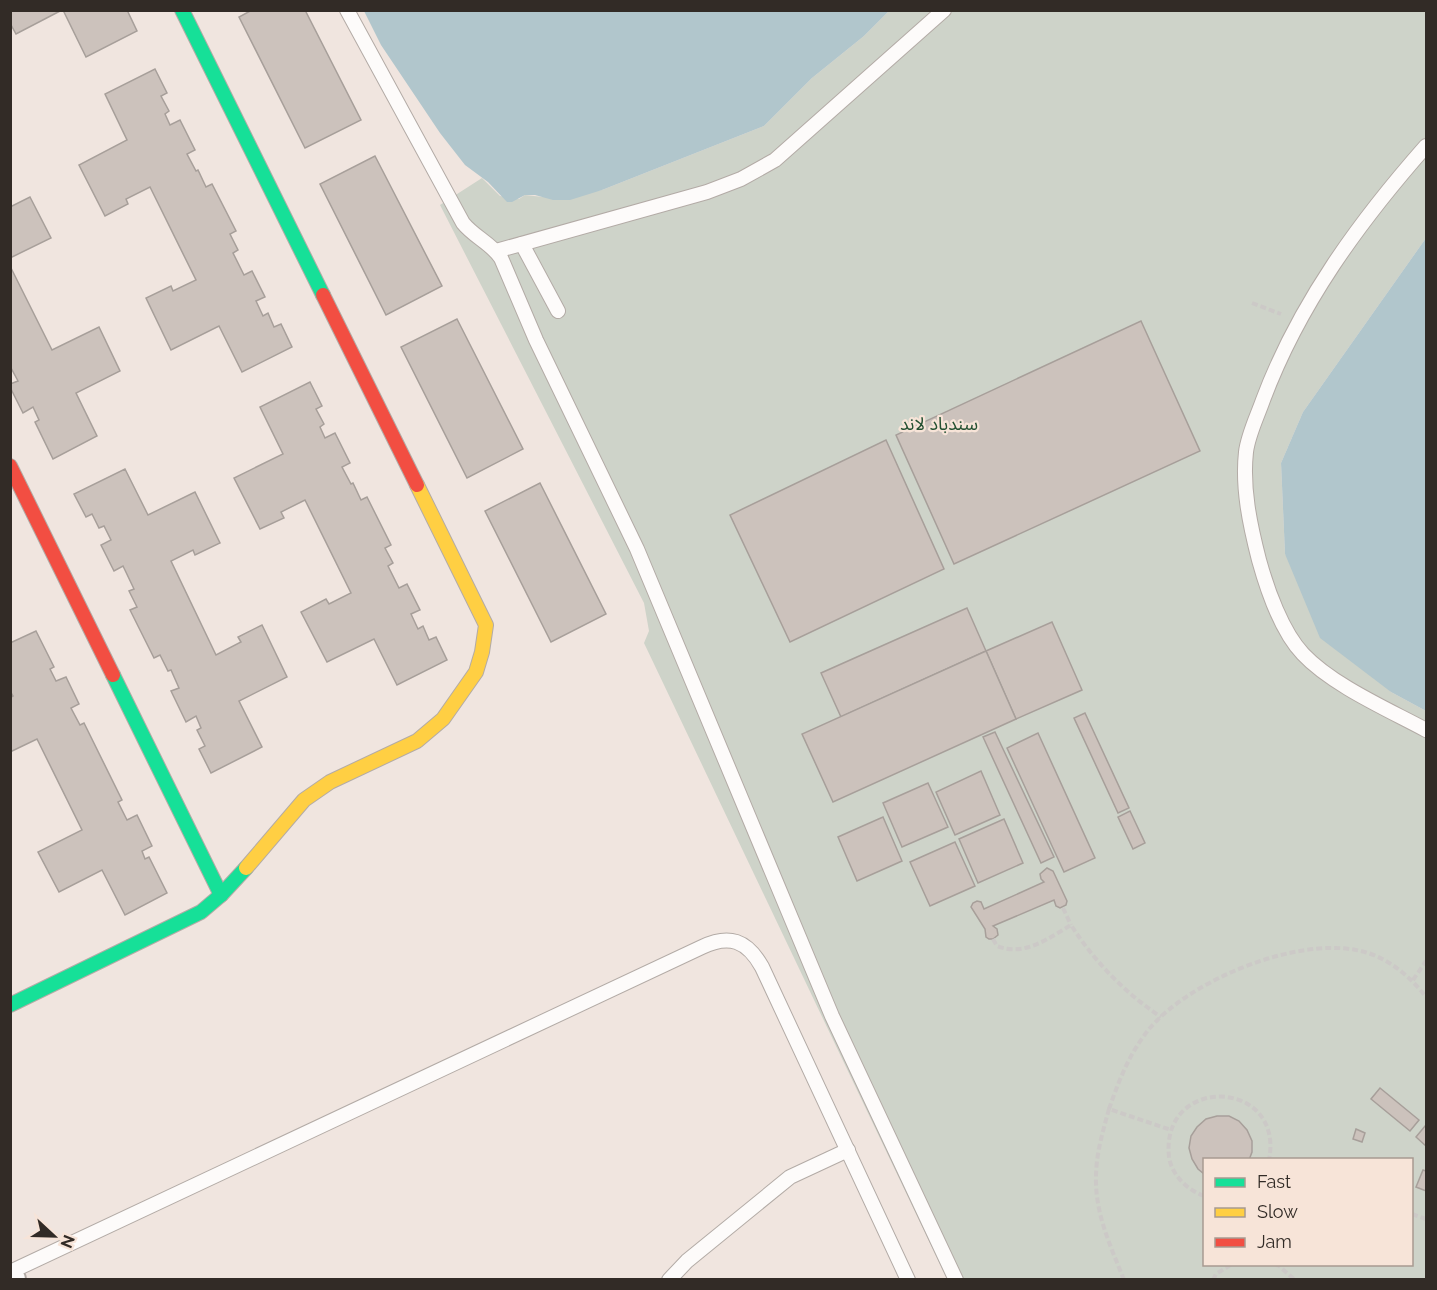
<svg xmlns="http://www.w3.org/2000/svg" width="1437" height="1290" viewBox="0 0 1437 1290" font-family="Raleway,'Noto Sans Arabic',sans-serif">
<rect width="100%" height="100%" fill="#f0e5df"/>
<path fill="#ced3c9" fill-rule="evenodd" d="M889,11H1426V238L1303,412L1281,463L1285,554L1391,692L1426,711V1279H947L644,643L649,631L644,603L440,205L482,178L500,196L519,199L525,195L543,197L602,190L764,126L812,78L864,36ZM1204,1160H1412V1264H1204Z"/>
<g fill="#b1c6cc">
<polygon points="364,11 889,11 864,36 812,78 764,126 602,190 570,200 553,200 535,195 525,195 512,202 507,202 488,182 465,165 440,133 381,45"/>
<polygon points="1426,238 1426,711 1391,692 1320,638 1285,554 1281,463 1303,412"/>
</g>
<g fill="#ccc2bc" stroke="#a79f9a" stroke-width="1.5">
<polygon points="10,10 62,10 16,34 10,23"/>
<polygon points="63,10 127,10 137,31 86,57"/>
<polygon points="252,10 305,10 361,120 305,148 239,17"/>
<polygon points="155,69 167,93 161,96 169,111 165,114 170,125 180,120 195,150 187,154 196,171 198,170 206,187 212,184 236,231 230,234 238,250 233,253 244,275 252,271 265,297 256,301 263,316 268,313 274,327 281,324 292,347 242,372 219,326 171,350 146,298 171,286 173,291 196,280 150,187 126,199 128,204 105,216 79,165 127,140 105,94"/>
<polygon points="375,156 442,286 386,315 320,184"/>
<polygon points="30,197 51,238 10,258 10,207"/>
<polygon points="10,266 52,350 99,327 120,371 76,393 97,436 53,459 35,422 39,420 33,407 23,413 10,387 10,384 18,381 10,366"/>
<polygon points="457,319 523,449 467,478 401,347"/>
<polygon points="1141,321 1200,451 954,564 896,435"/>
<polygon points="310,382 322,406 316,409 324,424 320,427 325,438 335,433 350,463 342,467 351,484 353,483 361,500 367,497 391,545 385,548 393,563 388,566 399,588 407,584 420,610 411,614 418,629 423,626 429,640 436,637 447,660 397,685 374,639 327,662 301,612 326,599 329,604 351,593 305,500 281,512 284,518 260,529 234,478 283,454 260,407"/>
<polygon points="886,440 944,569 790,642 730,515"/>
<polygon points="125,469 148,515 195,492 220,543 195,555 193,550 171,561 216,655 241,642 238,637 262,625 287,677 239,701 262,747 211,773 199,749 205,746 197,730 201,728 196,716 186,722 171,691 179,688 171,670 168,671 160,655 154,658 130,610 137,607 129,591 134,589 123,566 114,571 101,545 111,540 104,526 99,528 92,514 86,517 74,494"/>
<polygon points="540,483 606,614 551,642 485,511"/>
<polygon points="967,608 986,651 841,717 821,673"/>
<polygon points="1052,622 1082,690 1016,719 986,651"/>
<polygon points="36,631 54,667 50,669 56,681 66,677 79,704 71,708 80,725 84,723 122,800 118,802 127,820 137,815 152,846 142,851 145,859 149,857 167,893 125,915 102,870 59,892 38,852 82,830 37,739 10,752 10,698 13,696 10,691 10,643"/>
<polygon points="986,651 1016,719 833,802 802,734"/>
<polygon points="1085,713 1129,808 1118,813 1074,718"/>
<polygon points="995,732 1054,857 1041,863 983,737"/>
<polygon points="1038,733 1095,858 1064,872 1007,748"/>
<polygon points="981,771 1000,815 955,835 936,792"/>
<polygon points="928,783 948,827 902,847 883,803"/>
<polygon points="1130,811 1145,843 1133,849 1118,817"/>
<polygon points="883,817 902,861 857,881 838,837"/>
<polygon points="1004,819 1023,863 978,883 959,839"/>
<polygon points="955,842 975,886 930,906 910,862"/>
<polygon points="1047,868 1053,871 1067,901 1066,905 1060,908 1056,906 1054,900 993,926 997,929 998,935 993,939 989,939 986,937 985,929 971,907 973,903 977,901 981,902 984,909 1044,882 1041,879 1040,874"/>
<polygon points="1380,1088 1419,1120 1410,1131 1371,1099"/>
<polygon points="1217,1116 1229,1116 1239,1121 1247,1130 1252,1141 1252,1152 1249,1160 1204,1160 1204,1174 1198,1169 1192,1159 1189,1148 1191,1136 1197,1127 1206,1119"/>
<polygon points="1425,1126 1426,1128 1426,1146 1416,1137"/>
<polygon points="1356,1129 1365,1133 1362,1142 1353,1139"/>
<polygon points="1423,1170 1426,1171 1426,1191 1416,1187"/>
</g>
<g fill="none" stroke-linecap="round" stroke-linejoin="round">
<defs>
<g id="lane">
<path d="M347,10L463,223C474,237 491,243 501,258L536,340L637,549L832,1016L956,1280"/>
<path d="M1426,146C1359,222 1299,304 1263,400C1257,417 1248,435 1246,452C1242,488 1250,525 1259,560C1267,589 1282,632 1303,654C1332,685 1389,710 1426,730"/>
<polyline points="522,244 558,311"/>
<polyline points="496,251 707,192 741,179 775,160 944,10"/>
<path d="M10,1272L702,947C729,934 747,940 762,967L908,1280"/>
<polyline points="669,1280 687,1261 790,1177 848,1150"/>
</g>
<polyline id="street" points="10,1279 11,1280"/>
<g id="fast">
<polyline points="182,10 323,295"/>
<polyline points="113,675 221,895"/>
<polyline points="10,1005 201,912 221,895 246,868"/>
</g>
<polyline id="slow" points="246,868 304,800 330,782 417,741 443,719 476,672 482,652 486,625 417,485"/>
<g id="jam">
<polyline points="323,295 417,485"/>
<polyline points="10,466 113,675"/>
</g>
</defs>
<use href="#lane" stroke="#b3aba6" stroke-width="16"/>
<use href="#street" stroke="#b3aba6" stroke-width="32"/>
<use href="#fast" stroke="#b3aba6" stroke-width="16"/>
<use href="#slow" stroke="#b3aba6" stroke-width="16"/>
<use href="#jam" stroke="#b3aba6" stroke-width="16"/>
<g stroke="#ccc9c7" stroke-width="4" stroke-dasharray="6 3" stroke-linecap="butt">
<polyline points="1252,303 1281,314"/>
<polyline points="1063,908 1071,925"/>
<path d="M993,939L997,946C1024,957 1049,938 1071,925C1094,961 1125,993 1161,1017"/>
<polyline points="1413,980 1426,961"/>
<path d="M1109,1109C1119,1080 1130,1052 1150,1028C1191,980 1294,938 1356,950C1385,955 1409,975 1426,997"/>
<path d="M1204,1196C1188,1190 1172,1176 1169,1157C1160,1074 1285,1078 1269,1160"/>
<polyline points="1412,1214 1426,1219"/>
<polyline points="1275,1264 1279,1266 1295,1280"/>
<path d="M1124,1280C1111,1247 1095,1214 1096,1177C1096,1154 1103,1131 1109,1109L1171,1130"/>
<polyline points="1213,1280 1216,1274 1232,1264"/>
</g>
<use href="#lane" stroke="#fdfbfa" stroke-width="14"/>
<use href="#street" stroke="#fdfbfa" stroke-width="28"/>
<use href="#fast" stroke="#16e098" stroke-width="14"/>
<use href="#slow" stroke="#ffcf43" stroke-width="14"/>
<use href="#jam" stroke="#f24e42" stroke-width="14"/>
</g>
<g text-anchor="middle" dominant-baseline="central" stroke-width="4.5" stroke-linejoin="round" paint-order="stroke">
<g font-size="18" fill="#245031" stroke="#f7e4d8">
<text x="939" y="423">سندباد لاند</text>
</g>
</g>
<rect width="1437" height="1290" fill="none" stroke="#322b26" stroke-width="24"/>
<rect x="1203" y="1158" width="210" height="108" fill="#f7e4d8" stroke="#a89a91" stroke-width="1.5"/>
<rect x="1215" y="1178" width="30" height="9" fill="#16e098" stroke="#a89a91" stroke-width="1.5"/>
<text x="1257" y="1188" font-size="18" fill="#322b26">Fast</text>
<rect x="1215" y="1208" width="30" height="9" fill="#ffcf43" stroke="#a89a91" stroke-width="1.5"/>
<text x="1257" y="1218" font-size="18" fill="#322b26">Slow</text>
<rect x="1215" y="1238" width="30" height="9" fill="#f24e42" stroke="#a89a91" stroke-width="1.5"/>
<text x="1257" y="1248" font-size="18" fill="#322b26">Jam</text>
<g transform="translate(54 1236) rotate(112)" stroke="#f7e4d8" stroke-width="4.5" paint-order="stroke">
<path d="M0-4.5L10 22L0 15L-10 22Z" fill="#322b26"/>
<text y="-9" font-size="16" font-weight="bold" text-anchor="middle" fill="#322b26">N</text>
</g>
</svg>
